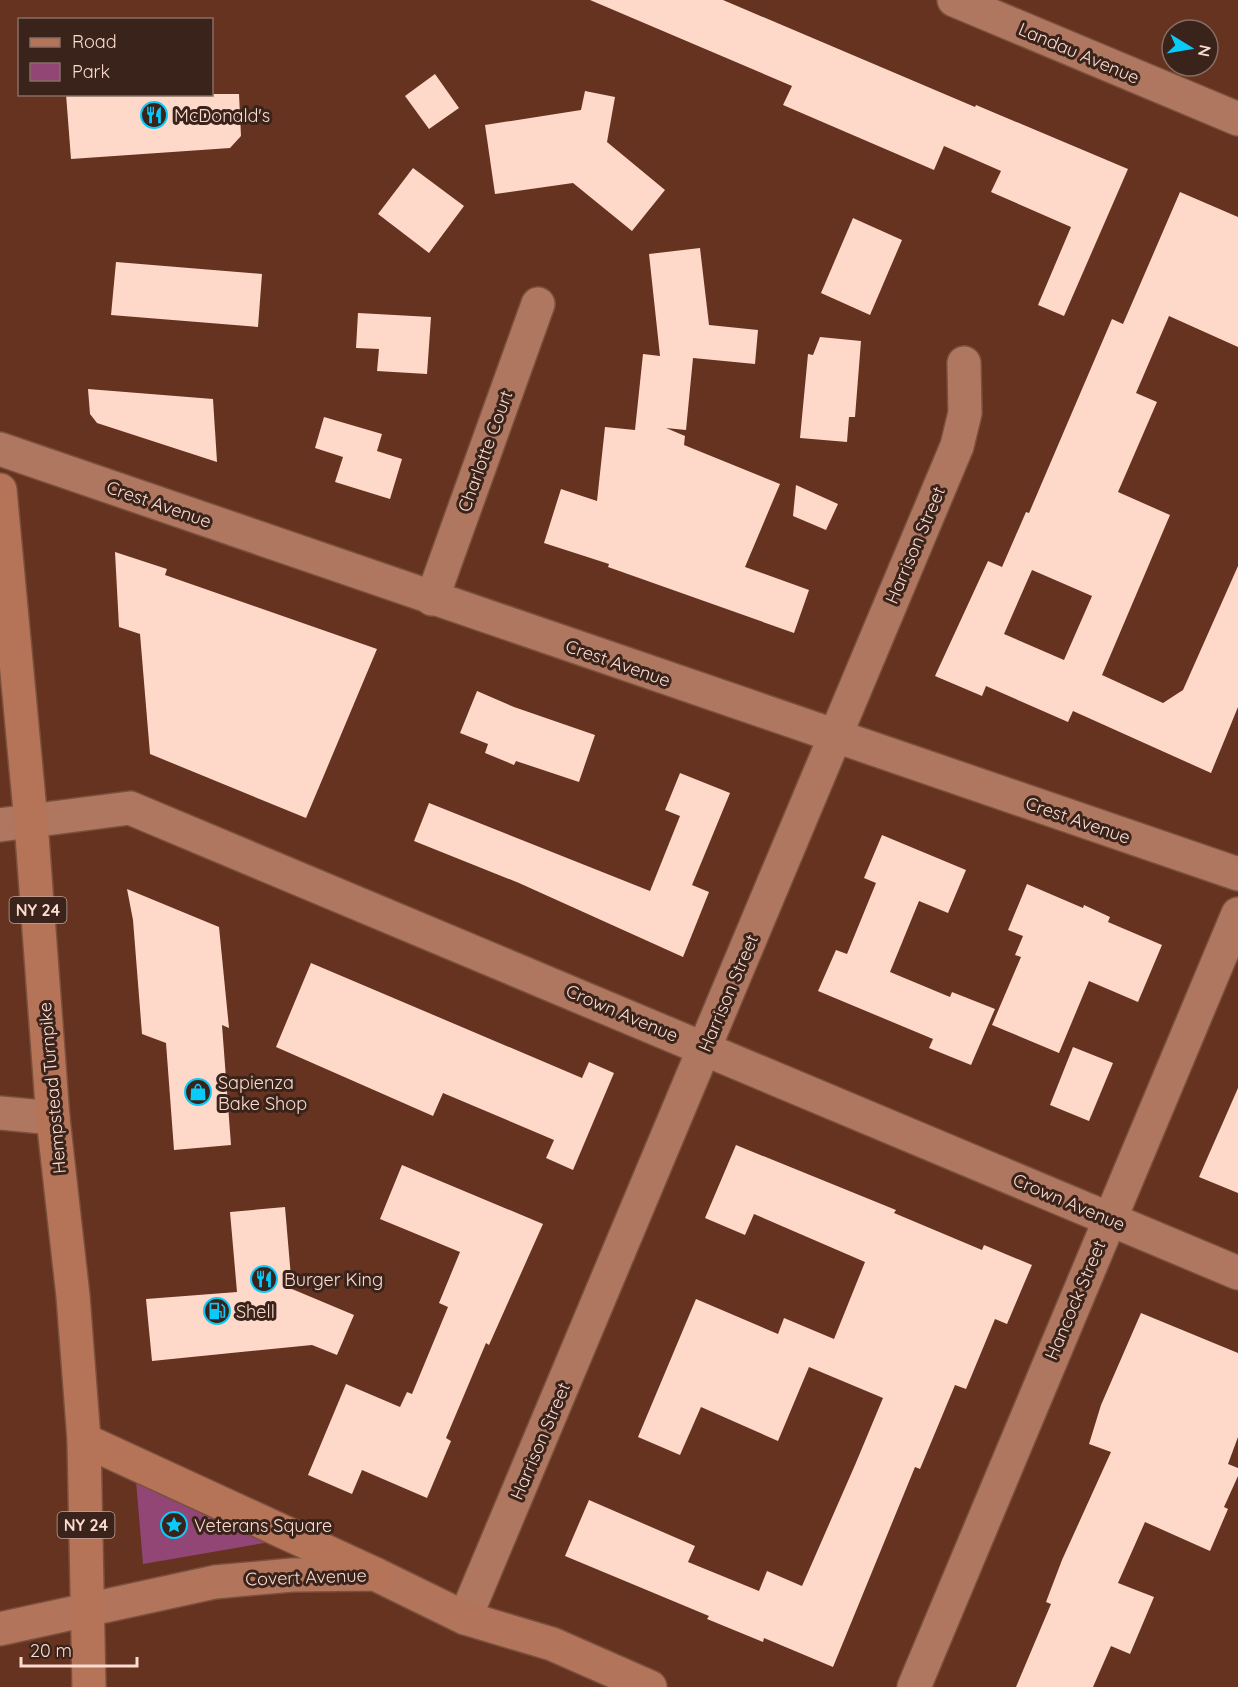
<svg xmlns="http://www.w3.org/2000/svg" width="1238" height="1687" viewBox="0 0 1238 1687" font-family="Quicksand,sans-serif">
<rect width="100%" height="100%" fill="#65331f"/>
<polygon fill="#914676" points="136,1481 276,1541 143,1564"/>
<g fill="#fed8c9" fill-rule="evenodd">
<polygon points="590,0 723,0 975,107 976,105 1128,169 1064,316 1038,305 1071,227 991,192 1001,171 944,146 934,170 783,105 792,86"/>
<polygon points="435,74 459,108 429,129 405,96"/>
<polygon points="585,91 615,97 607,142 665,190 632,231 573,183 495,194 485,125 581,110"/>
<polygon points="66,94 239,94 241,136 230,148 71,159"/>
<polygon points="413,168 464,206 429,253 378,214"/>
<path d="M1180,192L1238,217V347L1169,316L1136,393L1157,402L1118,492L1170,515L1102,675L1163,703L1183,690L1238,566V707L1211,773L1073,711L1068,722L986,686L982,696L935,676L988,561L1002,567L1026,512L1029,513L1112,319L1123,324ZM1032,570L1092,596L1064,660L1004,634Z"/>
<polygon points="853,218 902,240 870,315 821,293"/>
<polygon points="700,248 709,325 758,330 755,364 693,358 686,430 666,428 685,436 684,445 780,484 745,567 809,590 794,633 608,567 609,564 544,543 561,489 597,501 605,427 635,430 643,354 660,356 649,254"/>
<polygon points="116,262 262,274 258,327 111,315"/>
<polygon points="358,313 431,317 427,374 377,371 379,349 356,348"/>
<polygon points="820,337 861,341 855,417 849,417 847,442 800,438 808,354 813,355"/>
<polygon points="88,389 213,399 217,462 97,423 90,414"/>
<polygon points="324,417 382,434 377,451 402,459 390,499 335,482 343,457 315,448"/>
<polygon points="796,485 838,504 826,530 793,516"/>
<polygon points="115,552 167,569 165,575 377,649 306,818 150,754 140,634 119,627"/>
<polygon points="477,691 514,707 595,735 579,782 516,761 514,765 485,753 488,744 460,733"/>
<polygon points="680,773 730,793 692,885 709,892 683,957 519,883 414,841 429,803 650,891 680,816 665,810"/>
<polygon points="882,835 966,870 948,913 919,901 890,972 950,997 952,992 995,1009 971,1065 929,1048 933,1039 818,991 836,950 847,954 876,883 864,878"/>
<polygon points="1027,884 1083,908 1084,905 1110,917 1108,922 1162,945 1138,1002 1089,981 1059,1053 992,1025 1021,957 1015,955 1023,936 1008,930"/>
<polygon points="127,889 219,927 229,1028 222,1025 231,1145 174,1150 166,1043 142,1034 133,920"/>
<polygon points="311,963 582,1078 589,1062 614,1073 573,1170 546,1158 554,1140 443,1093 433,1116 276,1047"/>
<polygon points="1073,1047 1113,1063 1089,1121 1050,1105"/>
<polygon points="1238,1088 1238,1193 1199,1177"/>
<polygon points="736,1145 896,1210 894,1213 982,1250 984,1245 1032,1265 1007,1324 995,1319 966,1389 955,1385 920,1469 915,1467 833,1667 764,1638 763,1642 707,1619 709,1616 565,1556 589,1500 695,1546 688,1562 759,1591 767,1571 802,1586 855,1465 883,1398 809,1367 778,1441 701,1407 680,1455 638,1437 696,1299 778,1334 784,1318 834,1339 865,1262 754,1214 745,1235 705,1218"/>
<polygon points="402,1165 543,1224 489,1345 486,1343 446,1438 451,1441 427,1498 362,1470 352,1494 308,1475 346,1384 400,1407 407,1392 412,1394 448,1307 439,1303 460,1252 380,1219"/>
<polygon points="285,1207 292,1289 354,1315 337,1355 312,1345 152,1361 146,1299 237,1292 230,1212"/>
<polygon points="1141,1313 1238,1353 1238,1437 1228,1464 1238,1468 1238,1476 1224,1507 1228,1509 1210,1551 1145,1522 1118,1583 1154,1597 1130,1654 1111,1646 1093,1687 1016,1687 1051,1604 1046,1602 1062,1560 1111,1452 1089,1444 1101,1405"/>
</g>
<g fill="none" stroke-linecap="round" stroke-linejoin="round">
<defs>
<g id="minor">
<polyline points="0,449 1238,874"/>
<polyline points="432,599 538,304"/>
<polyline points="0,825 130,808 1238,1273"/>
<polyline points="0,1113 53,1118"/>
<polyline points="465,1618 957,446 965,413 964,363"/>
<polyline points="914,1687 1238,914"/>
</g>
<polyline id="tertiary" points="954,0 1238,119"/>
<polyline id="secondary" points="0,1629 215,1582 292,1575 375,1574 465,1618 552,1644 650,1687"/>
<g id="primary">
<polyline points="0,490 31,822 53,1118 73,1296 84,1440 89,1687"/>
<polyline points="84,1440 375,1574"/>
</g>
</defs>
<use href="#minor" stroke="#7a503d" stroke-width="36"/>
<use href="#tertiary" stroke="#7a503d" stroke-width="36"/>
<use href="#secondary" stroke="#7a503d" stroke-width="36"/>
<use href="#primary" stroke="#7a503d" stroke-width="36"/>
<use href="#minor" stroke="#af7760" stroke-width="33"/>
<use href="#tertiary" stroke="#af7760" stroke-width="33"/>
<use href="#secondary" stroke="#b2755c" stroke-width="33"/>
<use href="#primary" stroke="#b57358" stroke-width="33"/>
</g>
<defs>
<symbol id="restaurant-ring" viewBox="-11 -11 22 22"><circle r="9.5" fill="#3a231a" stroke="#09cbfa" stroke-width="1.5"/><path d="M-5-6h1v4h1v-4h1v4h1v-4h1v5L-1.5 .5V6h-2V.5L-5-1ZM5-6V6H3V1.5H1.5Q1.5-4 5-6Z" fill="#09cbfa"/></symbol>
<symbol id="shop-ring" viewBox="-11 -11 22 22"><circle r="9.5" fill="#3a231a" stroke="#09cbfa" stroke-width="1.5"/><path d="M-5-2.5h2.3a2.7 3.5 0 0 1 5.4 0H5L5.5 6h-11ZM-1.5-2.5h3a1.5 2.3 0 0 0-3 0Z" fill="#09cbfa"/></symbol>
<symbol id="fuel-ring" viewBox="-11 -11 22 22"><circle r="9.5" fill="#3a231a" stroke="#09cbfa" stroke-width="1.5"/><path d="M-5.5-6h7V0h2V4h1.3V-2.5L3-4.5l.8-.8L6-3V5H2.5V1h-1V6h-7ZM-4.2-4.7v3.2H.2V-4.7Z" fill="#09cbfa"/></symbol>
<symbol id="sight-ring" viewBox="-11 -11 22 22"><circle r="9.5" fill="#3a231a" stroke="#09cbfa" stroke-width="1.5"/><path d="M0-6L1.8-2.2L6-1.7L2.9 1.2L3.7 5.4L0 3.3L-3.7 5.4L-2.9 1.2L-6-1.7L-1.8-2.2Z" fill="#09cbfa"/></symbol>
</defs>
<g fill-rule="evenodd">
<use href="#restaurant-ring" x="139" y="100" width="30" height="30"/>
<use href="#shop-ring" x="183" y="1077" width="30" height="30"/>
<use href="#restaurant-ring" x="249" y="1264" width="30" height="30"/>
<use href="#fuel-ring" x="202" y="1296" width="30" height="30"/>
<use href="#sight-ring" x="159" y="1510" width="30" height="30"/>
</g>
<g text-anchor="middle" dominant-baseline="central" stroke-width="6" stroke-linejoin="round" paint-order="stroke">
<g fill="#3a231a" stroke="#c2a499" stroke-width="1.5">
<rect x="9.5" y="897" width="57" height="26" rx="4.5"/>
<rect x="57.5" y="1512" width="57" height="26" rx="4.5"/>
</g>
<g font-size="16" font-weight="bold" fill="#fcdcd0">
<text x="38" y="910">NY 24</text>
<text x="86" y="1525">NY 24</text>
</g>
<g font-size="18" fill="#fcdcd0" stroke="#3a231a">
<text transform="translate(1079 53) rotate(23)">Landau Avenue</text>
<text transform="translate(485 451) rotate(-70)">Charlotte Court</text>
<text transform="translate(159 504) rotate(19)">Crest Avenue</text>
<text transform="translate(915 545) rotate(-67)">Harrison Street</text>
<text transform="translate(618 663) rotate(19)">Crest Avenue</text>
<text transform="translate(1078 820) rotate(19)">Crest Avenue</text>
<text transform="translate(728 993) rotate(-67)">Harrison Street</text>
<text transform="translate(622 1013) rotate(23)">Crown Avenue</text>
<text transform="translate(52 1088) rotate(-95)">Hempstead Turnpike</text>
<text transform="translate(1069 1202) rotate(23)">Crown Avenue</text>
<text transform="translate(1075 1300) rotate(-67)">Hancock Street</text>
<text transform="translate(540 1441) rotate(-67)">Harrison Street</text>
<text transform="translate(306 1577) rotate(-2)">Covert Avenue</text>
</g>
<g font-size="18" fill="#fcdcd0" stroke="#3a231a" text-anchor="start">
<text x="174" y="115">McDonald's</text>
<text x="218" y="1082">Sapienza<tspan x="218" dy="21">Bake Shop</tspan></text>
<text x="284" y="1279">Burger King</text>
<text x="236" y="1311">Shell</text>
<text x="194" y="1525">Veterans Square</text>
</g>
</g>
<rect x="18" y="18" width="195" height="78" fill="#3a231a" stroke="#886d63" stroke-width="1.5"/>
<rect x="30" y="38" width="30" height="9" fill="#b57358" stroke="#886d63" stroke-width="1.5"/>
<text x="72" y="48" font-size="18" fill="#fcdcd0">Road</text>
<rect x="30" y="63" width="30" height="18" fill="#914676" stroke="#886d63" stroke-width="1.5"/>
<text x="72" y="78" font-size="18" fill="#fcdcd0">Park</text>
<g transform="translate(1190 48) rotate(101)"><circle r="28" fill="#3a231a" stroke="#886d63" stroke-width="1.5"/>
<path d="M0-4.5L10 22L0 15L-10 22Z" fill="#09cbfa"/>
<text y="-9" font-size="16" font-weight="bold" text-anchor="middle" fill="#fcdcd0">N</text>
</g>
<path d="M21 1657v9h116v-9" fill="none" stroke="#fcdcd0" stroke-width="3"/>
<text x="30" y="1657" font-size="18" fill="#fcdcd0" stroke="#3a231a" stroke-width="4.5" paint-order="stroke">20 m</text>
</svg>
